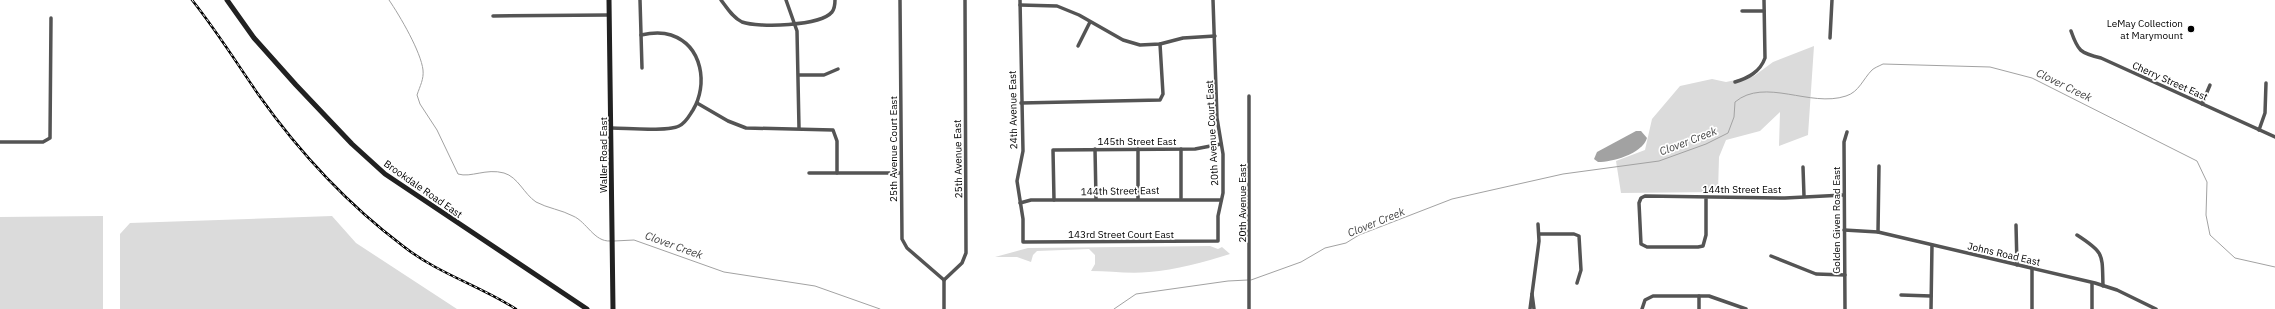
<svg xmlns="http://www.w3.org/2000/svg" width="2275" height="309" viewBox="0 0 2275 309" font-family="'IBM Plex Sans',sans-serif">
<rect width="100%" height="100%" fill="#fff"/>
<g fill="#dbdbdb">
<polygon points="1814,46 1808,135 1779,146 1780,112 1760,131 1726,140 1719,157 1718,192 1621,193 1616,161 1645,150 1652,119 1680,86 1712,79 1726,82 1754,76 1773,62"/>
<polygon points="103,216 103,309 0,309 0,217"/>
<polygon points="332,216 356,243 457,309 120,309 120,234 130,223"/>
<path d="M1210,246L1218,249L1222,247L1230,254C1204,262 1176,270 1149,272C1129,274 1110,271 1091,271L1095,264V255L1089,249L1037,251L1033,255L1031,262L1017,257H995L1028,248Z"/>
</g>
<path fill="#a2a2a2" d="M1636,131H1641L1647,138C1642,154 1612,162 1598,162L1594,159L1597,152Z"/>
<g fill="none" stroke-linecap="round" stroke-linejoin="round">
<g stroke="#a2a2a2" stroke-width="1">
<path d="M389,0C400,16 421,52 423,70C424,79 420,86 417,95L420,104L437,130L458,174C471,178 486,168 504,173C518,177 524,194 536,202C547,208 562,210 573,216C587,222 594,242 610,241"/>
<polyline points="614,241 634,240 724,272 815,286 880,309"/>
<path d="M1251,280L1301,262L1325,248L1346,243L1359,235L1452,199L1563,174L1659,161L1706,144L1728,133L1734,117L1735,102C1765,77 1810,108 1846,96C1859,92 1863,79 1872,70C1874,68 1879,66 1883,64L1990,67L2032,78L2197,161L2207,182L2206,215L2210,235L2235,258L2275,267"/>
<polyline points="1114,309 1136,294 1228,281 1248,280"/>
</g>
<g stroke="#545454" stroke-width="3.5">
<polyline points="640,0 642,68"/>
<path d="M721,0C727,8 733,18 742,22C759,28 820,26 832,12C835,8 835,4 835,0"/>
<polyline points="786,0 797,31 799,128"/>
<polyline points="900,0 902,239 907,248 944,280"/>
<polyline points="1020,0 1023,151 1017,181 1023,219 1023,242 1218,241 1218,216 1223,193 1223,154 1217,118 1213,0"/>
<polyline points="1020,5 1057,6 1079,15 1123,40 1140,45 1160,44 1183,38 1215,36"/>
<polyline points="1742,11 1764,11"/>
<polyline points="493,16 609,15"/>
<path d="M2071,31C2078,51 2080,53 2101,58L2275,137"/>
<polyline points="1830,38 1832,0"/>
<polyline points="1078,46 1090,22"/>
<polyline points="799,75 824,75 838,69"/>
<path d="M1735,82C1748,78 1760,72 1765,58L1764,0"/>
<polyline points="697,103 728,121 746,128 833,130 837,141 837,173"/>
<polyline points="1021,103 1160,100 1163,94 1160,44"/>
<polyline points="2202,104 2210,85"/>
<path d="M612,128C627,128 667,132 679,126C686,123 689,116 693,110C708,85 703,46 671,35C662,32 650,33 641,35"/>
<polyline points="2259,130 2265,113 2266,83"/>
<polyline points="0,142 43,142 50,138 51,18"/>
<polyline points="1095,149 1096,199"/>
<polyline points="1138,149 1138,199"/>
<polyline points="1181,149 1181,198"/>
<polyline points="1803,167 1804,196"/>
<polyline points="809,173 901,173"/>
<polyline points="1706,197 1706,235 1703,246 1698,247 1647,247 1641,244 1639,203 1641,198 1645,196 1785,198 1844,195"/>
<polyline points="1054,200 1053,150 1195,149 1221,144"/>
<polyline points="1020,203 1031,200 1221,200"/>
<polyline points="2016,225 2017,265"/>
<polyline points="1844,230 1878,232 2095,283 2117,290 2156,309"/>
<polyline points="1878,232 1879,166"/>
<polyline points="1539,234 1574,234 1579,236 1581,270 1577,283"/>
<path d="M2077,235C2105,253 2102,254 2103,286"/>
<polyline points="1771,256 1816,274 1845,275"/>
<polyline points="2032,269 2032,309"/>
<polyline points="944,280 962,263 966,253 965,0"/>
<polyline points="1532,294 1539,241 1538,224"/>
<polyline points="1901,295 1931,296"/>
<polyline points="1699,296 1699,309"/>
<polyline points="944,309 944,280"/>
<polyline points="1249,309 1249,96"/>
<polyline points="1530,309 1532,294 1534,309"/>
<polyline points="1642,309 1645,300 1653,296 1709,296 1746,309"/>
<polyline points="1845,309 1844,142 1847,132"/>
<polyline points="1931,309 1932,245"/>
<polyline points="2092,309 2092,283"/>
</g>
<g stroke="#212121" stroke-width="5">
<polyline points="227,0 254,38 296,85 352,144 385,174 587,309"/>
<polyline points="609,0 613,309"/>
</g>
<defs>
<path id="rail" d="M192,0C216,30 236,62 258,94C299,152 346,203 403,246C437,273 480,286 516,309"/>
</defs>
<use href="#rail" stroke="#000" stroke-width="2.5"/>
<use href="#rail" stroke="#fff" stroke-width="1" stroke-dasharray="3" stroke-linecap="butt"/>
</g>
<circle fill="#000" stroke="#fff" stroke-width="1.5" cx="2191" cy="29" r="4"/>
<g text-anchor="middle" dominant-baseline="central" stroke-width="3.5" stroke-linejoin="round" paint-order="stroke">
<g font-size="10" fill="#000" stroke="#fff" text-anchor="end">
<text x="2183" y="23">LeMay Collection<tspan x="2183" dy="12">at Marymount</tspan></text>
</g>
<g font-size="10" fill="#000" stroke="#fff">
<text transform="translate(2170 81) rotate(24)">Cherry Street East</text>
<text transform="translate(1013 110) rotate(-91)">24th Avenue East</text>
<text transform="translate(1212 133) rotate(-93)">20th Avenue Court East</text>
<text x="1137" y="141">145th Street East</text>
<text transform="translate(893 149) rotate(-90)">25th Avenue Court East</text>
<text transform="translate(603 155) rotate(-90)">Waller Road East</text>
<text transform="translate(958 159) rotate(-91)">25th Avenue East</text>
<text transform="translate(423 189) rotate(35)">Brookdale Road East</text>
<text x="1742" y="189">144th Street East</text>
<text transform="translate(1120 191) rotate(-1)">144th Street East</text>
<text transform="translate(1242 203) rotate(-90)">20th Avenue East</text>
<text transform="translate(1836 220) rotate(-90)">Golden Given Road East</text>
<text x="1121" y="234">143rd Street Court East</text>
<text transform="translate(2004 254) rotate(13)">Johns Road East</text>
</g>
<g font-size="11" font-style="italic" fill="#434343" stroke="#fff">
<text transform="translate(2064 85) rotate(26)">Clover Creek</text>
<text transform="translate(1688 141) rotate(-21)">Clover Creek</text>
<text transform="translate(1376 222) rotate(-22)">Clover Creek</text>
<text transform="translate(674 245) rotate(20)">Clover Creek</text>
</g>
</g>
</svg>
